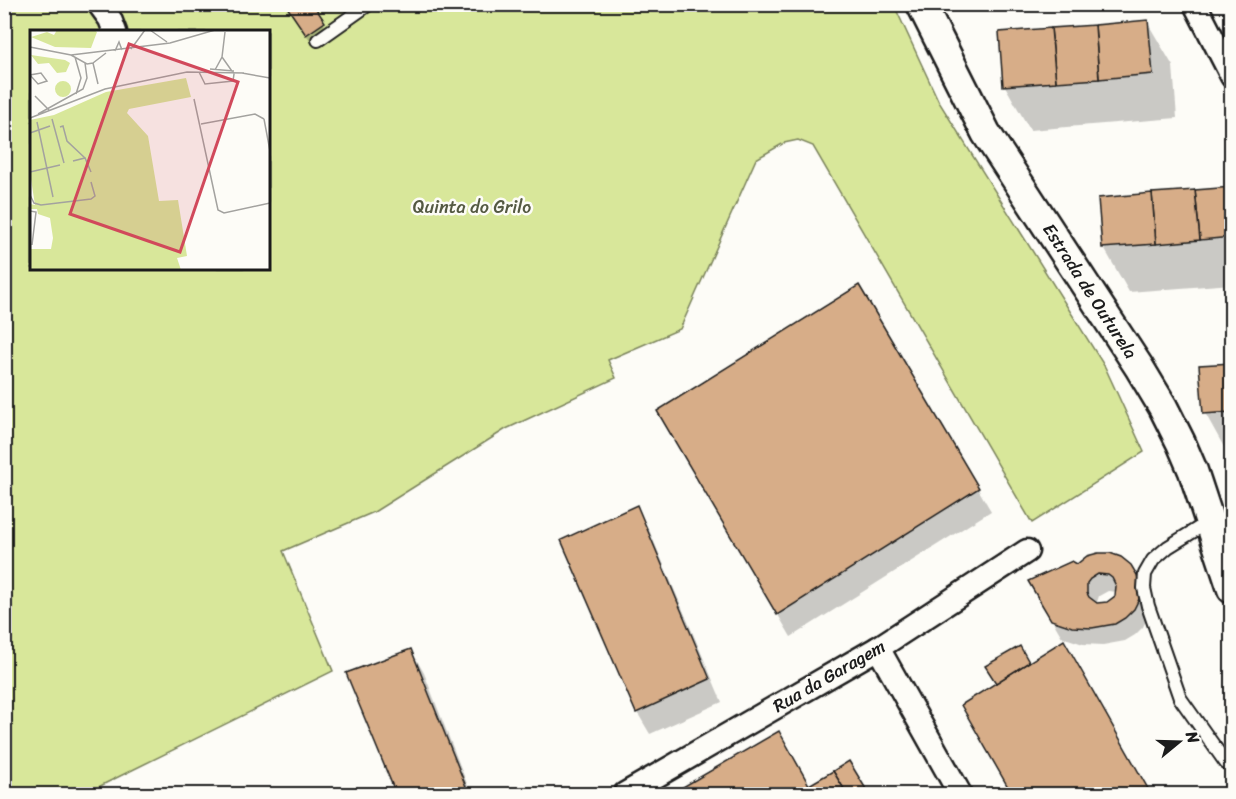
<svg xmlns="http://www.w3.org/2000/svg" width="1236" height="799" viewBox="0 0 1236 799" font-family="Sriracha,sans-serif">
<rect width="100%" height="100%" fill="#fdfcf7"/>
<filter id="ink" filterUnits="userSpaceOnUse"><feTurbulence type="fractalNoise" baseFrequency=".0167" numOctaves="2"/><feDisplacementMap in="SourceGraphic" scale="12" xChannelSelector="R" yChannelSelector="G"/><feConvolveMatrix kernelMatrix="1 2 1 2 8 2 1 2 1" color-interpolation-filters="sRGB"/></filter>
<g filter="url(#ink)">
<path fill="#d8e79a" stroke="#7a825b" stroke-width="1.5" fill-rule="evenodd" d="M5,5H894L939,102L1105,367L1144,452L1032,523L813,146L798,140L784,143L756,159L680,329L608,360L616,378L506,429L374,512L283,551L333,671L106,783L86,794H5ZM32,32H268V268H32Z"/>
<g fill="#0003" fill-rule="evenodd">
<polygon points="285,4 311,4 330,34 314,46"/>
<polygon points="1147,22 1173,66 1177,118 1030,130 1005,86"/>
<polygon points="1232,188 1232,284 1129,292 1104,248"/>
<polygon points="859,287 991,511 791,637 659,412"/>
<polygon points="1232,364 1232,458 1230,458 1205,413"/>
<polygon points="636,507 649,530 722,702 650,734 637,712"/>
<path d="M1077,566L1136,576L1146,594L1148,616L1143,627L1135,635L1125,641L1103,645L1083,644L1062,637L1030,582ZM1108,591L1117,592L1116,597L1102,605H1096L1099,596Z"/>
<polygon points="1064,642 1150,794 1014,794 963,706 998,684 1019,648 1029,664"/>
<polygon points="411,650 424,673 471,794 397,794 348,674"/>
<polygon points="849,763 867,794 849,794 845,787 841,787 845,794 680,794 678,791 812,792"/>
</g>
<g fill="#d7ad88" stroke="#1c1c1c" stroke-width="1.5" fill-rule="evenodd">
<polygon points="285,4 313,4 325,22 306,35"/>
<polygon points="1148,20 1153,74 1099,79 1095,25"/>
<polygon points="1095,25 1099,79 1056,82 1051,28"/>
<polygon points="1051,28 1056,82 1003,86 999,32"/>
<polygon points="1232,187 1232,237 1200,240 1195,190"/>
<polygon points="1195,190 1200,240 1156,244 1152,193"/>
<polygon points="1152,193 1156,244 1102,248 1098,198"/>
<polygon points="859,285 979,488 777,615 657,411"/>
<polygon points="1232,363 1232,412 1203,414 1199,365"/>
<polygon points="637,505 710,679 636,713 561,540"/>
<path d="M1098,553H1110L1121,557L1131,565L1137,575L1140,586L1139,599L1134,609L1125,618L1115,624L1092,628L1072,627L1051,620L1028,581L1072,561L1077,564L1087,556ZM1098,574L1108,575L1112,578L1116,586L1115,596L1107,602L1097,603L1089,597L1087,593V583L1090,579Z"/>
<polygon points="1064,640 1151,794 1012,794 961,705"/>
<polygon points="1020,646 1029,662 996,683 985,666"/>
<polygon points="411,649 469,794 396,794 346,673"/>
<polygon points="779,731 809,785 793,794 678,794 676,791"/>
<polygon points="849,761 869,794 847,794 833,771"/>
<polygon points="833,771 847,794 793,794 809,785"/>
</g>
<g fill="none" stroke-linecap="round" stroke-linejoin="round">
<defs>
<g id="service">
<polyline points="318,40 369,4"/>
<polyline points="1210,521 1168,547 1153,560 1145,574 1144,588 1148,606 1180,698 1226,763 1232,766"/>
</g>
<g id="minor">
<polyline points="99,4 110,19 115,32"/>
<polyline points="1195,4 1232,76"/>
<polyline points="878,648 960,794"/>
<polyline points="625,794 878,648 1027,551"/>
</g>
<polyline id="tertiary" points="921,4 986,133 1139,367 1163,407 1181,443 1193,471 1232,589"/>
</defs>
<use href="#service" stroke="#1c1c1c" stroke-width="16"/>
<use href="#minor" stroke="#1c1c1c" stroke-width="27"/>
<use href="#tertiary" stroke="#1c1c1c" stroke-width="33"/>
<use href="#service" stroke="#fdfcf7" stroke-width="12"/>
<use href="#minor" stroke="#fdfcf7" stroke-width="22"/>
<use href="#tertiary" stroke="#fdfcf7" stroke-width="28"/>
</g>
</g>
<g text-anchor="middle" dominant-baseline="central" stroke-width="5" stroke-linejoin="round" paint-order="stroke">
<g font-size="18" fill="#545942" stroke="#fdfcf7">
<text x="472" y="207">Quinta do Grilo</text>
</g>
<g font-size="18" fill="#1c1c1c" stroke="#fdfcf7">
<text transform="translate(1090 291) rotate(57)">Estrada de Outurela</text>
<text transform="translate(829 676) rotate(-30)">Rua da Garagem</text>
</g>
</g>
<g transform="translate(30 30)">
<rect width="240" height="240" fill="#fdfcf7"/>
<path d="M27,0H64L67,2L61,18L25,17L1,7L17,2L24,5ZM1,25L35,30L40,33L36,42L27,43L19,33L8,34ZM156,48L161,67L99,79L97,83L118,106L129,171L148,170L157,226L147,228L151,240H0V219H21L23,208L20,188L8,184L7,179H0V174L5,175L0,143V90L24,85L76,62ZM25 59a8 8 0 1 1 16 0a8 8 0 1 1-16 0Z" fill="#d8e79a"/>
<path fill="none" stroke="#a3a29f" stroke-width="1.5" d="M120,0L137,12M0,17L41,25L57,34L63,33M101,19L115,0M85,21L89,12L92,20M41,25L140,13L185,0M45,27L51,48L46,64M180,39L204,41M185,40L192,27L195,2M169,42L175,54L203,51L204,44L192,27M212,43L240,48M0,45L8,54L17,51L11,43L0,45V46M68,54L63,33L76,23M5,66L19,80M164,69L188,180L194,183L240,173M8,84L53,59L57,48L55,33M0,88L75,59L157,42L214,43M22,89L34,133M234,89L240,121M7,92L23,167M171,94L225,84L234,89M30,97L33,96L37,111L55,128M0,103L20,96M43,131L55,128L61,142M0,142L30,135M0,165L4,173L11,175L61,169L65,166L61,152M0,181L6,182L2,215"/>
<path fill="#d1495b" fill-opacity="0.15" stroke="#d1495b" stroke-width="3" d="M99,14L208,52L150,222L40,184Z"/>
<rect width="240" height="240" fill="none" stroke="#1c1c1c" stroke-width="3"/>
</g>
<rect width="1236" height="799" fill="none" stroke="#fdfcf7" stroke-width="24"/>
<rect x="12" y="12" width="1212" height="775" fill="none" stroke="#1c1c1c" stroke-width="2" filter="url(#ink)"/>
<g transform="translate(1179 742) rotate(71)" stroke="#fdfcf7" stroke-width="4.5" paint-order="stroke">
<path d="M0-4.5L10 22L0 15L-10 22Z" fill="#1c1c1c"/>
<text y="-9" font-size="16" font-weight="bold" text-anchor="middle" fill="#1c1c1c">N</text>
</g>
</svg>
